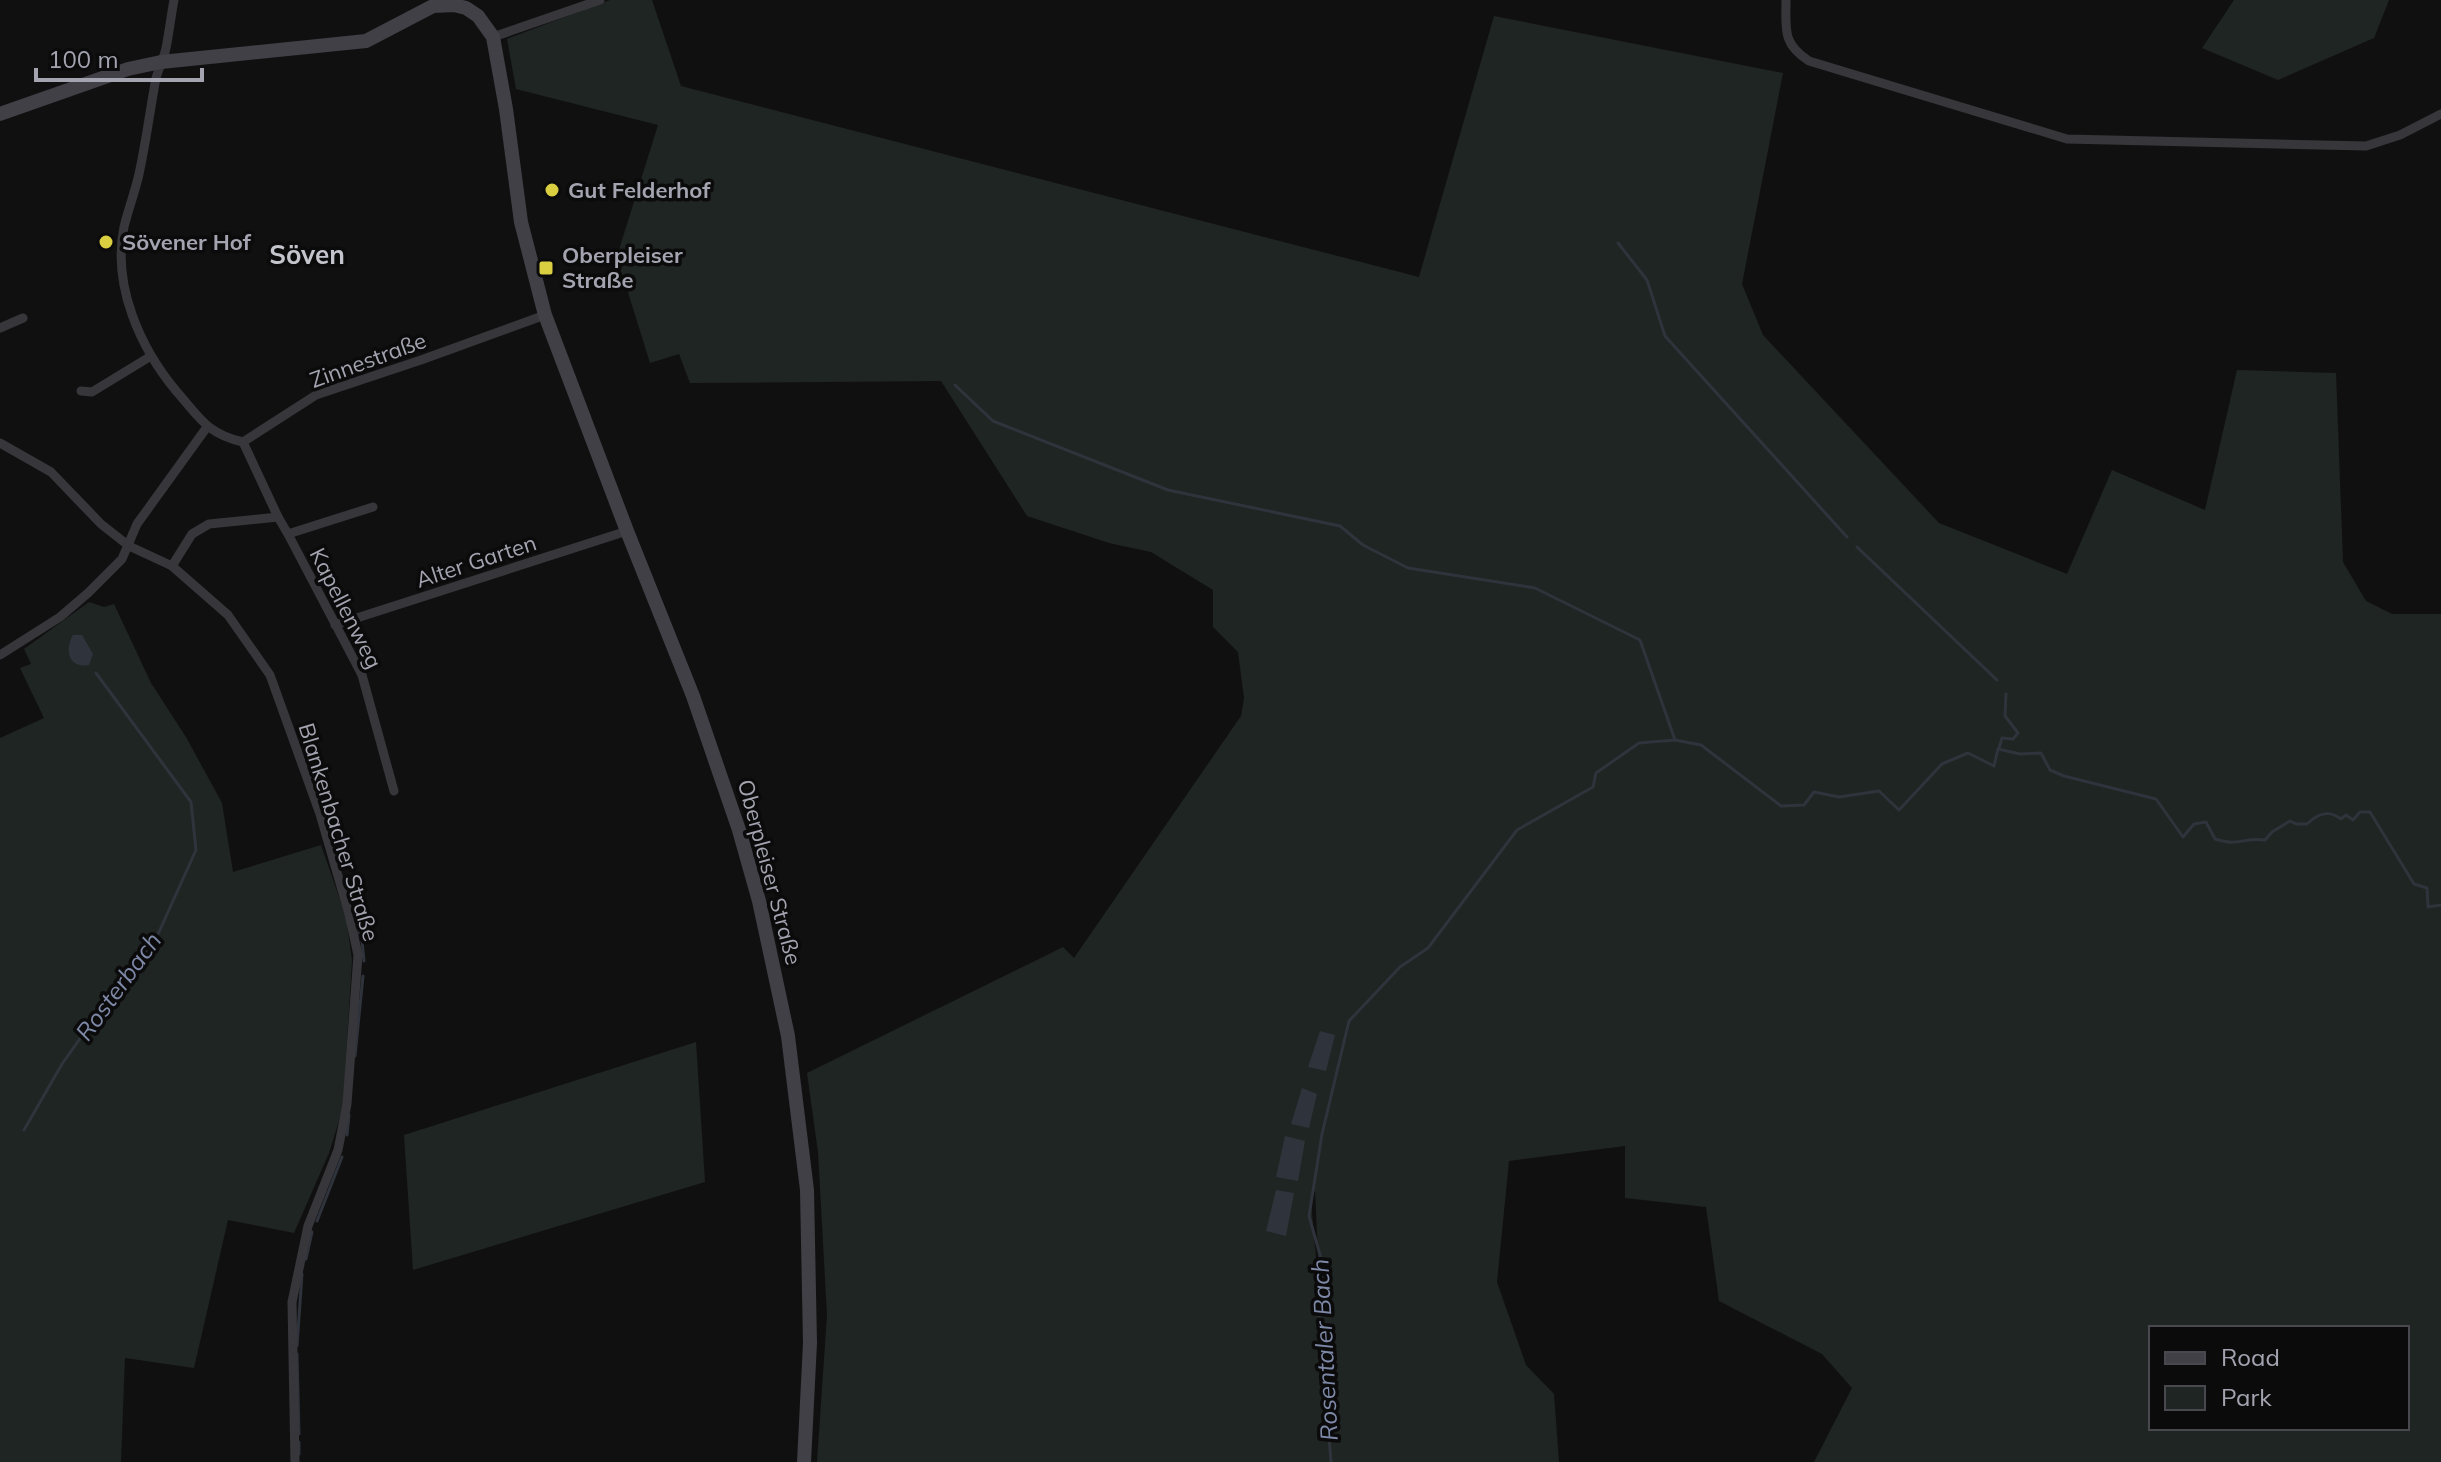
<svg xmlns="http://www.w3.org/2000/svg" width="2441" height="1462" viewBox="0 0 2441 1462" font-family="Mulish,sans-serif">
<rect width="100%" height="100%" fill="#111011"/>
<g fill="#1f2522" fill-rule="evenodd">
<path d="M610,0H652L681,86L1419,277L1494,16L1783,73L1742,284L1763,335L1939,523L2067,574L2112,470L2205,510L2237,370L2336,373L2343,562L2366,601L2392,614H2441V1462H1814L1852,1388L1822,1354L1719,1301L1706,1207L1625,1198V1146L1509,1161L1497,1282L1526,1365L1554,1394L1559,1462H817L827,1315L818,1152L807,1073L1063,947L1074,958L1241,716L1244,698L1238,652L1213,627V590L1151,552L1109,543L1027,516L941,381L690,383L679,354L650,363L626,286L607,288L658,125L516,89L507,39ZM1315,1190L1320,1301V1302L1311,1202ZM2151,1328H2407V1428H2151Z"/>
<polygon points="2234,0 2389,0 2374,38 2278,80 2202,48"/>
<polygon points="89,602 104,607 114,604 151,683 186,737 222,803 233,872 321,845 346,917 352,960 343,1108 329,1153 294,1233 228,1220 194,1368 125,1358 121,1462 0,1462 0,738 44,718 20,668 31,664 24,649"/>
<polygon points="696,1042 705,1182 413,1270 404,1135"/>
</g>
<g fill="#2f333c">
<path d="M73,635H82L93,654L89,665C69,669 64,650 73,635Z"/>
<polygon points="1320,1031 1335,1035 1326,1071 1308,1067"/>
<polygon points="1302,1088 1317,1094 1309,1128 1291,1124"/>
<polygon points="1285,1136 1305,1141 1298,1181 1276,1177"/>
<polygon points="1276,1190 1294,1193 1286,1236 1266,1231"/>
</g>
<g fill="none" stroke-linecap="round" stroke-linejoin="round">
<g stroke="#2f333c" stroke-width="3">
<polyline points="1618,243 1647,280 1665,336 1847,537"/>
<polyline points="955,385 993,421 1168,490 1340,526 1363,545 1408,568 1535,588 1640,640 1675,740"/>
<polyline points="1857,547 1997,680"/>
<polyline points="1999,748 2002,738 2013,739 2018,733 2005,716 2006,694"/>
<polyline points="353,911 362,941 364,961"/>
<polyline points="355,1056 363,976"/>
<polyline points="24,1130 62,1064 111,995 154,943 196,850 191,802 96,673"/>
<polyline points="347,1135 349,1115"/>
<polyline points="317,1221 342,1157"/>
<polyline points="306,1259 312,1232"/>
<polyline points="297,1346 302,1274"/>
<polyline points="297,1354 299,1434"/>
<polyline points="299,1454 299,1442"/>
<path d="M1331,1462L1317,1284L1322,1262L1309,1216L1322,1134L1349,1021L1400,967L1428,948L1517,830L1593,787L1596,773L1639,743L1675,740L1701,745L1781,806L1804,805L1814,792L1839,797L1879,791L1899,810L1942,764L1968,753L1994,766L1998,749L2020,754L2041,753L2050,770L2064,776L2156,799L2183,837L2194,824L2206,822L2215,839C2239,847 2243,837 2265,840L2272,832L2290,821L2296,824H2307C2317,814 2328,809 2341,819L2346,815L2353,820L2360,812H2370L2414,884L2427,888L2428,907L2441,905"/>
</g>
<g stroke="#37373b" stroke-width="9">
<path d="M174,0C171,16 169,33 166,48C164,58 159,68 156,78C150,110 146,142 139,174C135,192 128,210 124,227C112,285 140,348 177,392C200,418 207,434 243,442L316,395L421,360L545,315"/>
<path d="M1786,0C1786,29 1782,44 1809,61L2067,139L2366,146L2400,135L2441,114"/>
<polyline points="493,37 600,0"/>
<polyline points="0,328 23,318"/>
<polyline points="81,391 92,392 151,356"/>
<polyline points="243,442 278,517 288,534 362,675 394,791"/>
<polyline points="0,443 51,472 101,524 129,546 172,566 228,615 270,675 320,814 349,914 358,955 347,1104 338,1150 308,1226 292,1302 295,1462"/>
<polyline points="288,534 373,507"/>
<polyline points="172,566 192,534 209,524 278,517"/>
<polyline points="335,625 627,531"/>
<polyline points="0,655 60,617 88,593 122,559 137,524 207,427"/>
</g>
<polyline stroke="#404046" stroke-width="14" points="0,114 128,69 161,62 366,41 433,6 454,5 466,8 478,16 493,37 506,109 521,222 545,315 627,531 693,696 739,830 759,901 788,1036 807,1190 810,1343 804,1462"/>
</g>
<g fill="#d9cf40" stroke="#0c0b0c" stroke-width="3">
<circle cx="552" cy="190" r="8"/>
<circle cx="106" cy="242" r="8"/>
<rect x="538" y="260" width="16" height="16" rx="4"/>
</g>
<g text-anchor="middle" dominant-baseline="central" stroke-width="7" stroke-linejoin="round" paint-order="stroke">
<g font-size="22" font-weight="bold" fill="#a3a4b0" stroke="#0c0b0c" text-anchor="start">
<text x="568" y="190">Gut Felderhof</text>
<text x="122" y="242">Sövener Hof</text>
<text x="562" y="255">Oberpleiser<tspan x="562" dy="25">Straße</tspan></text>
</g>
<g font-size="22" fill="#a3a4b0" stroke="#0c0b0c">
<text transform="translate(368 360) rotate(-20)">Zinnestraße</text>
<text transform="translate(476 561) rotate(-18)">Alter Garten</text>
<text transform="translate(346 608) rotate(63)">Kapellenweg</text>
<text transform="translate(339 832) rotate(73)">Blankenbacher Straße</text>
<text transform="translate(770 872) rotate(75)">Oberpleiser Straße</text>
</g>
<g font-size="24" font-style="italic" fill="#7e89a8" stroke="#0c0b0c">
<text transform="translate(118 986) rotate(-54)">Rosterbach</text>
<text transform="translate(1324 1350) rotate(-93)">Rosentaler Bach</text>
</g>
<g font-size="26" font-weight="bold" fill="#c4c4cd" stroke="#0c0b0c">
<text x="307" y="254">Söven</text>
</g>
</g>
<rect x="2149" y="1326" width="260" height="104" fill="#0c0b0c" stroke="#48484e" stroke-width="2"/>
<rect x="2165" y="1352" width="40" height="12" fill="#404046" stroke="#48484e" stroke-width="2"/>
<text x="2221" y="1366" font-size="24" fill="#a3a4b0">Road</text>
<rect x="2165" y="1386" width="40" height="24" fill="#1f2522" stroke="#48484e" stroke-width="2"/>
<text x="2221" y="1406" font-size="24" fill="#a3a4b0">Park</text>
<path d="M36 68v12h166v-12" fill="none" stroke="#a3a4b0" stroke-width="4"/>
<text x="48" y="68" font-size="24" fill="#a3a4b0" stroke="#0c0b0c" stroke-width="6" paint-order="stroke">100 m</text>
</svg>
